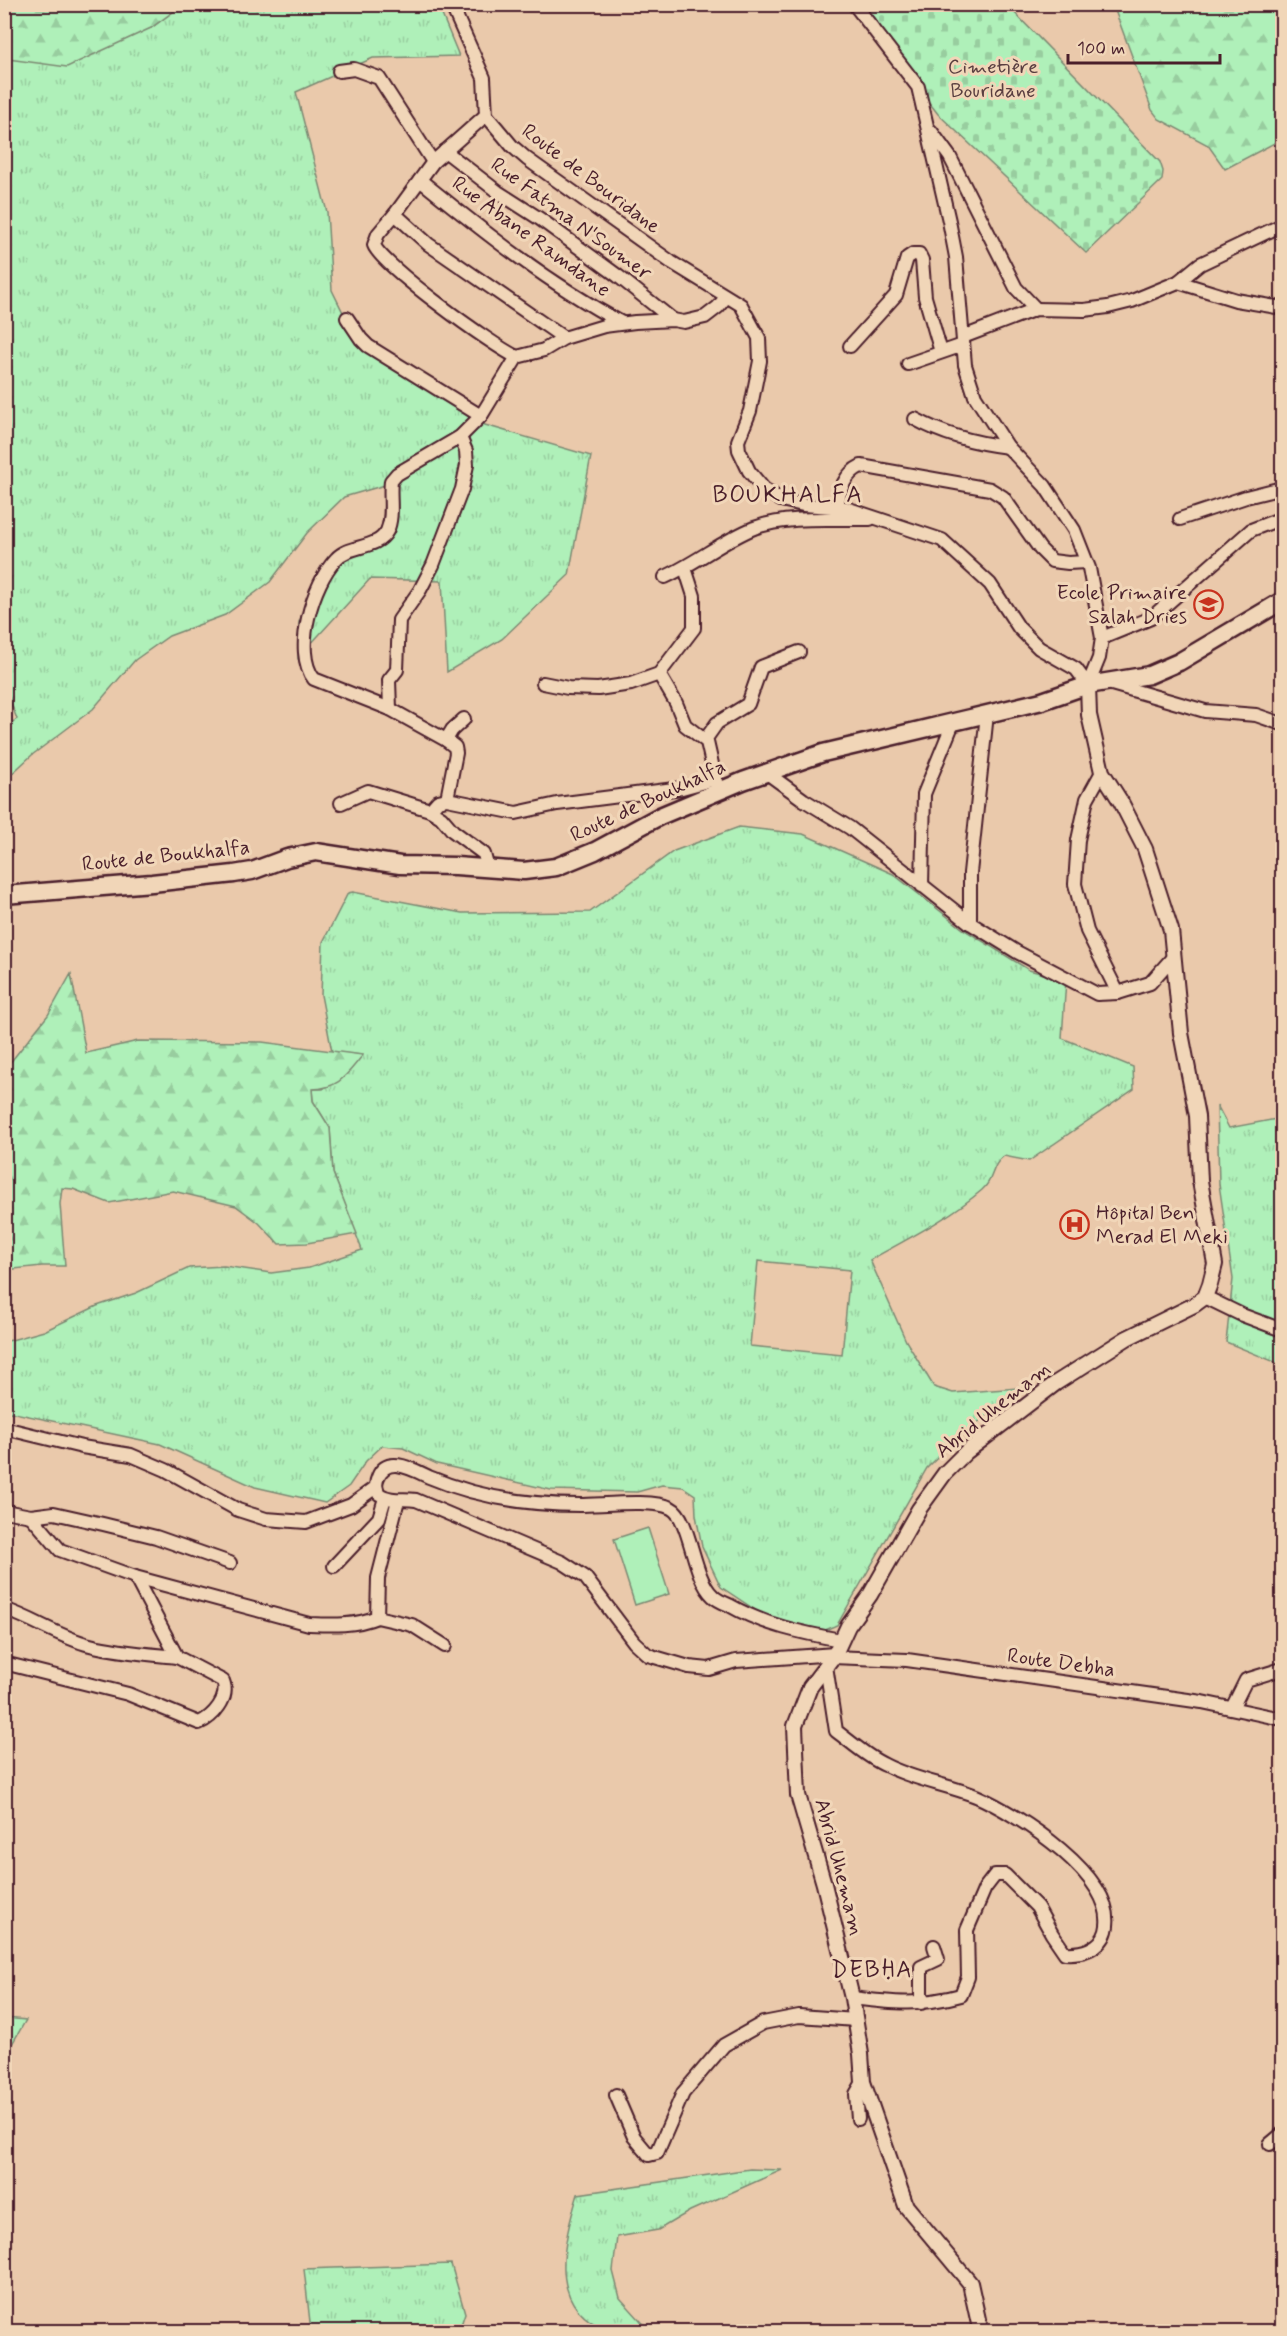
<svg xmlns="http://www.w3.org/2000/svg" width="1287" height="2336" viewBox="0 0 1287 2336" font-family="Mynerve,sans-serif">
<defs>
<pattern id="grass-tufts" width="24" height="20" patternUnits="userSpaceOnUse" patternTransform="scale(1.5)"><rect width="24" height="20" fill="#aff0b9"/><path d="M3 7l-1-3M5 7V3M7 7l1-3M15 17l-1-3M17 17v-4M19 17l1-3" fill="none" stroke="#98cd9f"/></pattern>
<pattern id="forest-firs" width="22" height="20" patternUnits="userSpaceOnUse" patternTransform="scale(1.5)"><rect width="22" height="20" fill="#aff0b9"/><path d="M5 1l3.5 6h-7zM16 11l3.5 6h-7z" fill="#98cd9f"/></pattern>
<pattern id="cemetery-stones" width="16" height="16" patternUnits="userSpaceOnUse" patternTransform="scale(1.5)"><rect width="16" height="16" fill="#aff0b9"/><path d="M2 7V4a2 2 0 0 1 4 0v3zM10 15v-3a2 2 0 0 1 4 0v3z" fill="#98cd9f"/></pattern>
</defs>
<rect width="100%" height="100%" fill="#eac9ab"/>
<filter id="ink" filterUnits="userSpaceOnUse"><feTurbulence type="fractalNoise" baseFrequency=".0167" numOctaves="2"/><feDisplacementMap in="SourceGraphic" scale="12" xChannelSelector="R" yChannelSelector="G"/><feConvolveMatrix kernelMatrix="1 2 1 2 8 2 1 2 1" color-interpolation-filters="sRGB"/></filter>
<g filter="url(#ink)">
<g fill="url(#grass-tufts)" stroke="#7c8872" stroke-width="1.5" fill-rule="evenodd">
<polygon points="182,5 438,5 459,56 373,58 296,92 327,212 332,290 358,343 393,368 485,425 591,456 569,575 502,639 447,672 442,581 370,579 298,658 299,622 328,557 341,547 370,539 384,527 387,510 385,485 344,497 307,533 270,582 225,615 169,636 135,660 93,709 32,755 5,780 5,727 17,719 5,688 5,60 151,28"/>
<path d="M739,827L803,834L893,874L963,929L1029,970L1066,980L1062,1038L1133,1067L1134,1089L1029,1161L1004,1156C990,1166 995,1179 982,1190C948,1219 909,1238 870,1260L906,1341L934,1387L953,1393L1030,1387L965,1431L927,1468L837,1625L821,1632L763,1615L721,1587L702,1547L696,1515L695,1495L683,1487L662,1485L637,1492L551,1490L437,1464L403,1448L382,1446L366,1461L349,1486L325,1503L255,1487L160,1444L5,1411L4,1342L44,1331L97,1306L136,1293L189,1268L224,1266L271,1273L309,1268L362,1250L333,1173L330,1128L313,1101L312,1089H323L362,1055L332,1052L321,995L323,942L348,893L353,892L462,913L590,912L674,851ZM758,1261L850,1270L842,1355L750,1346Z"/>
<polygon points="1217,1105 1229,1128 1282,1118 1282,1365 1226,1342 1233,1279 1219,1184"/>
<polygon points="5,2018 26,2020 5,2056 4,2018"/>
<path d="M750,2169L782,2170L690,2211L658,2230L617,2237L613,2271L620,2298L650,2331C637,2332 620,2335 608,2330C546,2308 563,2243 578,2194Z"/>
<polygon points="451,2264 465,2313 459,2331 311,2331 304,2269"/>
</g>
<g fill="url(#forest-firs)" stroke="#7c8872" stroke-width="1.5">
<polygon points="5,4 182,4 182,5 151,28 67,67 8,59 5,60"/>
<polygon points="1113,5 1282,5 1282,139 1225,169 1208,145 1159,119 1152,110"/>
<path d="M71,974L86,1053L138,1041L262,1042L363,1055C346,1075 340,1088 312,1089L313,1101L330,1128L333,1173L357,1234L307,1243L279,1244L259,1223L236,1206L173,1191L109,1203L73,1189L62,1188L60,1204L65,1266H42L5,1270V1069L48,1015Z"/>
</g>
<polygon fill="url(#cemetery-stones)" stroke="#7c8872" stroke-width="1.5" points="854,5 1007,5 1160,162 1163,171 1162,180 1086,253 938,114"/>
<polygon fill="#aff0b9" stroke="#7c8872" stroke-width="1.5" points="648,1528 669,1594 635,1605 614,1539"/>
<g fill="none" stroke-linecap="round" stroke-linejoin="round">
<defs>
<g id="minor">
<polyline points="451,4 484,78 486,115 512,146 527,159 671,262 741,305 759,338 760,361 750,411 738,441 739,450 749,471 764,489 781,500 803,505 846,508 942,540 990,584 1019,628 1039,648 1076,669 1088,685 1099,658 1102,638 1089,568 1074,530 1045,486 1008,447 975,396 965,365 956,257 949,221 918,87 854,4"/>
<polyline points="339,71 354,69 379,78 433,162"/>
<path d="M486,115L433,162L395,214L378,234L374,245C381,265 494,347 517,357"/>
<polyline points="931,131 950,157 1016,288 1036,309"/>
<polyline points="445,151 498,192 540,219 618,276 673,320"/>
<path d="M420,180C484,232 548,283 622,323"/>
<polyline points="395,214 428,244 564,338"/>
<polyline points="1178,282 1200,264 1282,225"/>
<polyline points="347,318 361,339 368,346 481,416 517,357 544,350 564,338 604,326 635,322 673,320 684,322 705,317 718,307 726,297"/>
<polyline points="963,337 1036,309 1084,310 1108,307 1132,301 1178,282 1236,300 1282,308"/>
<polyline points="850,346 896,295 907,258 913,254 919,254 922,260 925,297 941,352"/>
<polyline points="908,364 963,345"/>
<path d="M915,419C944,435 975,443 1008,447"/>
<path d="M837,507C840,490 844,474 861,466L990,489L1003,497L1040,549L1052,561L1068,563L1086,562"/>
<polyline points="1180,519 1246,497 1282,488"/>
<path d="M665,577C696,563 722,541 754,528C789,515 833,520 870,519"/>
<polyline points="1102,638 1151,618 1251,530 1282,518"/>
<polyline points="659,674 676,703 685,725 707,742 717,786"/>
<polyline points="543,683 568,688 598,689 631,684 659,674 694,628 694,596 685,568"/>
<polyline points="1108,683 1205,711 1256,715 1282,724"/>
<polyline points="390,709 389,680 397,670 399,620 420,590 433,565 462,489 467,465 466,451 460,437"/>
<path d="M446,740L390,709L314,679C292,651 313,583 336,559C349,544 377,550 387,531C394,516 389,497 391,481L397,474L460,437L481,416"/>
<polyline points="705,740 717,723 748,704 761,667 799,652"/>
<polyline points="1102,772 1087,799 1078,840 1075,884 1087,931 1118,993"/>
<polyline points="767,773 804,800 850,828 970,923 1017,952 1097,994 1118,993 1150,983 1174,956"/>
<polyline points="447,799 456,753 455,747 446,740 452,730 464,719"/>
<polyline points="341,803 368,791 430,810"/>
<polyline points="488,869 484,854 453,831 441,817 430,810 438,801 447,799 516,813 557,804 682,788 715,779"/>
<polyline points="922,886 924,794 953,723"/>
<polyline points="970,923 970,873 987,714"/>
<polyline points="1205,1297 1242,1315 1282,1330"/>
<polyline points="4,1428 82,1447 131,1455 166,1470 238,1510 266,1519 306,1522 351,1505 376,1487"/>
<polyline points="4,1511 31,1516 54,1513 103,1524 156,1537 230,1563"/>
<path d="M31,1516L60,1550L135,1577L309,1624C333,1625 355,1626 377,1617L378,1578L398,1500"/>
<polyline points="334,1566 379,1518 385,1498"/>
<path d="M4,1609C34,1619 59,1637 90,1645C118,1652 148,1654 177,1657"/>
<polyline points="377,1617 412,1625 445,1646"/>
<path d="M835,1654L736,1661L709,1669L689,1667L648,1655L634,1642L585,1577L562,1562L416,1500C403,1498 392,1502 379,1494C376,1488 375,1484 378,1477C387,1454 414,1470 429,1477C476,1497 529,1505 580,1505C602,1505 653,1499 671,1508C691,1518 692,1577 713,1596C717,1600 724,1603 729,1605C764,1625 802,1633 841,1640"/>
<polyline points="832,1657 907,1660 1202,1702 1282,1719"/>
<path d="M4,1663L128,1694L199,1723C213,1717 230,1698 223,1681L177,1657L135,1577"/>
<path d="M826,1666L836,1731C851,1742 867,1757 885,1765C914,1780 946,1784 976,1796C1016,1813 1120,1878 1106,1931C1101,1949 1081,1954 1065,1953L1052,1934L1037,1907L1005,1875H995L985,1888L967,1930L968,1977L961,1995C922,2006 892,2003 852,1998"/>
<polyline points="1232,1708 1246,1680 1282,1669"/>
<polyline points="921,2003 921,1967 938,1959 934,1946"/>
<polyline points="616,2095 634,2137 649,2155 657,2153 683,2093 724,2045 763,2023 799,2016 856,2020"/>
<polyline points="858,2119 856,2094 863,2082"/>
<polyline points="1270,2144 1282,2134"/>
</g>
<polyline id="tertiary" points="979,2332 979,2324 970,2283 906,2206 863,2082 861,2054 852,1998 824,1884 798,1795 795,1726 810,1687 835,1654 848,1626 870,1595 919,1509 945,1473 966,1452 1056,1383 1127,1338 1194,1305 1205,1297 1210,1284 1215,1264 1200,1181 1197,1116 1181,1033 1171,930 1145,849 1121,802 1102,772 1089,715 1088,685"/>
<polyline id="secondary" points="4,895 152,883 234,874 252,871 287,858 316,852 400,865 456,866 524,871 556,867 595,851 660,816 743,781 823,753 1042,701 1088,685 1149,675 1179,662 1282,601"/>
</defs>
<use href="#minor" stroke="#4a1f2b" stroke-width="16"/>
<use href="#tertiary" stroke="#4a1f2b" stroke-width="18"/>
<use href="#secondary" stroke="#4a1f2b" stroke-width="21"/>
<use href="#minor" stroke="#f1d6b8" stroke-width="12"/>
<use href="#tertiary" stroke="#f1d6b8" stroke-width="14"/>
<use href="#secondary" stroke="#f1d6b8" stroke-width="16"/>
</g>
</g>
<defs>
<symbol id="school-ring" viewBox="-11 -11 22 22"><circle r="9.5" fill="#f1d6b8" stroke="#c8321e" stroke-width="1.5"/><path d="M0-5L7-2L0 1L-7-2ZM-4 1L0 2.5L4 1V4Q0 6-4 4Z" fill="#c8321e"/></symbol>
<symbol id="hospital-ring" viewBox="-11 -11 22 22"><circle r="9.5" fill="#f1d6b8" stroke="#c8321e" stroke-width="1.5"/><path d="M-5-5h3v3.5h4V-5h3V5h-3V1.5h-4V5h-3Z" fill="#c8321e"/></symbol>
</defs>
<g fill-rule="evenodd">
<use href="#school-ring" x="1192" y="588" width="33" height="33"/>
<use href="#hospital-ring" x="1058" y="1208" width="33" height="33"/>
</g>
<g text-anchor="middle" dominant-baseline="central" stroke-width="6" stroke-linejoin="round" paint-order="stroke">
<g font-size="21" fill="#593e40" stroke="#f1d6b8">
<text x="993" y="67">Cimetière<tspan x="993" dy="24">Bouridane</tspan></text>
</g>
<g font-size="21" fill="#4a1f2b" stroke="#f1d6b8">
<text transform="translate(591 179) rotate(37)">Route de Bouridane</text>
<text transform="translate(571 219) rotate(36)">Rue Fatma N'Soumer</text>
<text transform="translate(531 237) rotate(36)">Rue Abane Ramdane</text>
<text transform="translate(648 801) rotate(-25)">Route de Boukhalfa</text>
<text transform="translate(166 856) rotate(-6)">Route de Boukhalfa</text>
<text transform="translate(993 1410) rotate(-39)">Abrid Uhemam</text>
<text transform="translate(1061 1663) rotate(8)">Route Debha</text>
<text transform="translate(839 1867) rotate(75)">Abrid Uhemam</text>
</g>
<g font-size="21" fill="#4a1f2b" stroke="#f1d6b8" text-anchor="end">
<text x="1187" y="593">Ecole Primaire<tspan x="1187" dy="24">Salah Dries</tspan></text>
<text x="1096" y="1213" text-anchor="start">Hôpital Ben<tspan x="1096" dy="24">Merad El Meki</tspan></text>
</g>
<g font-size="24" letter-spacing="1.5" fill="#4a1f2b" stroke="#f1d6b8">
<text x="788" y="495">BOUKHALFA</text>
<text x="872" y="1970">DEBḤA</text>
</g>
</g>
<rect width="1287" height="2336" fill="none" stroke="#f1d6b8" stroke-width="24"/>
<rect x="12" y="12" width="1263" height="2312" fill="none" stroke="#4a1f2b" stroke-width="2" filter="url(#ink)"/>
<path d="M1068 54v9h152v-9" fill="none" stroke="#4a1f2b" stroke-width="3"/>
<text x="1077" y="54" font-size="18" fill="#4a1f2b" stroke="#f1d6b8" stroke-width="4.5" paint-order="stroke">100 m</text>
</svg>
